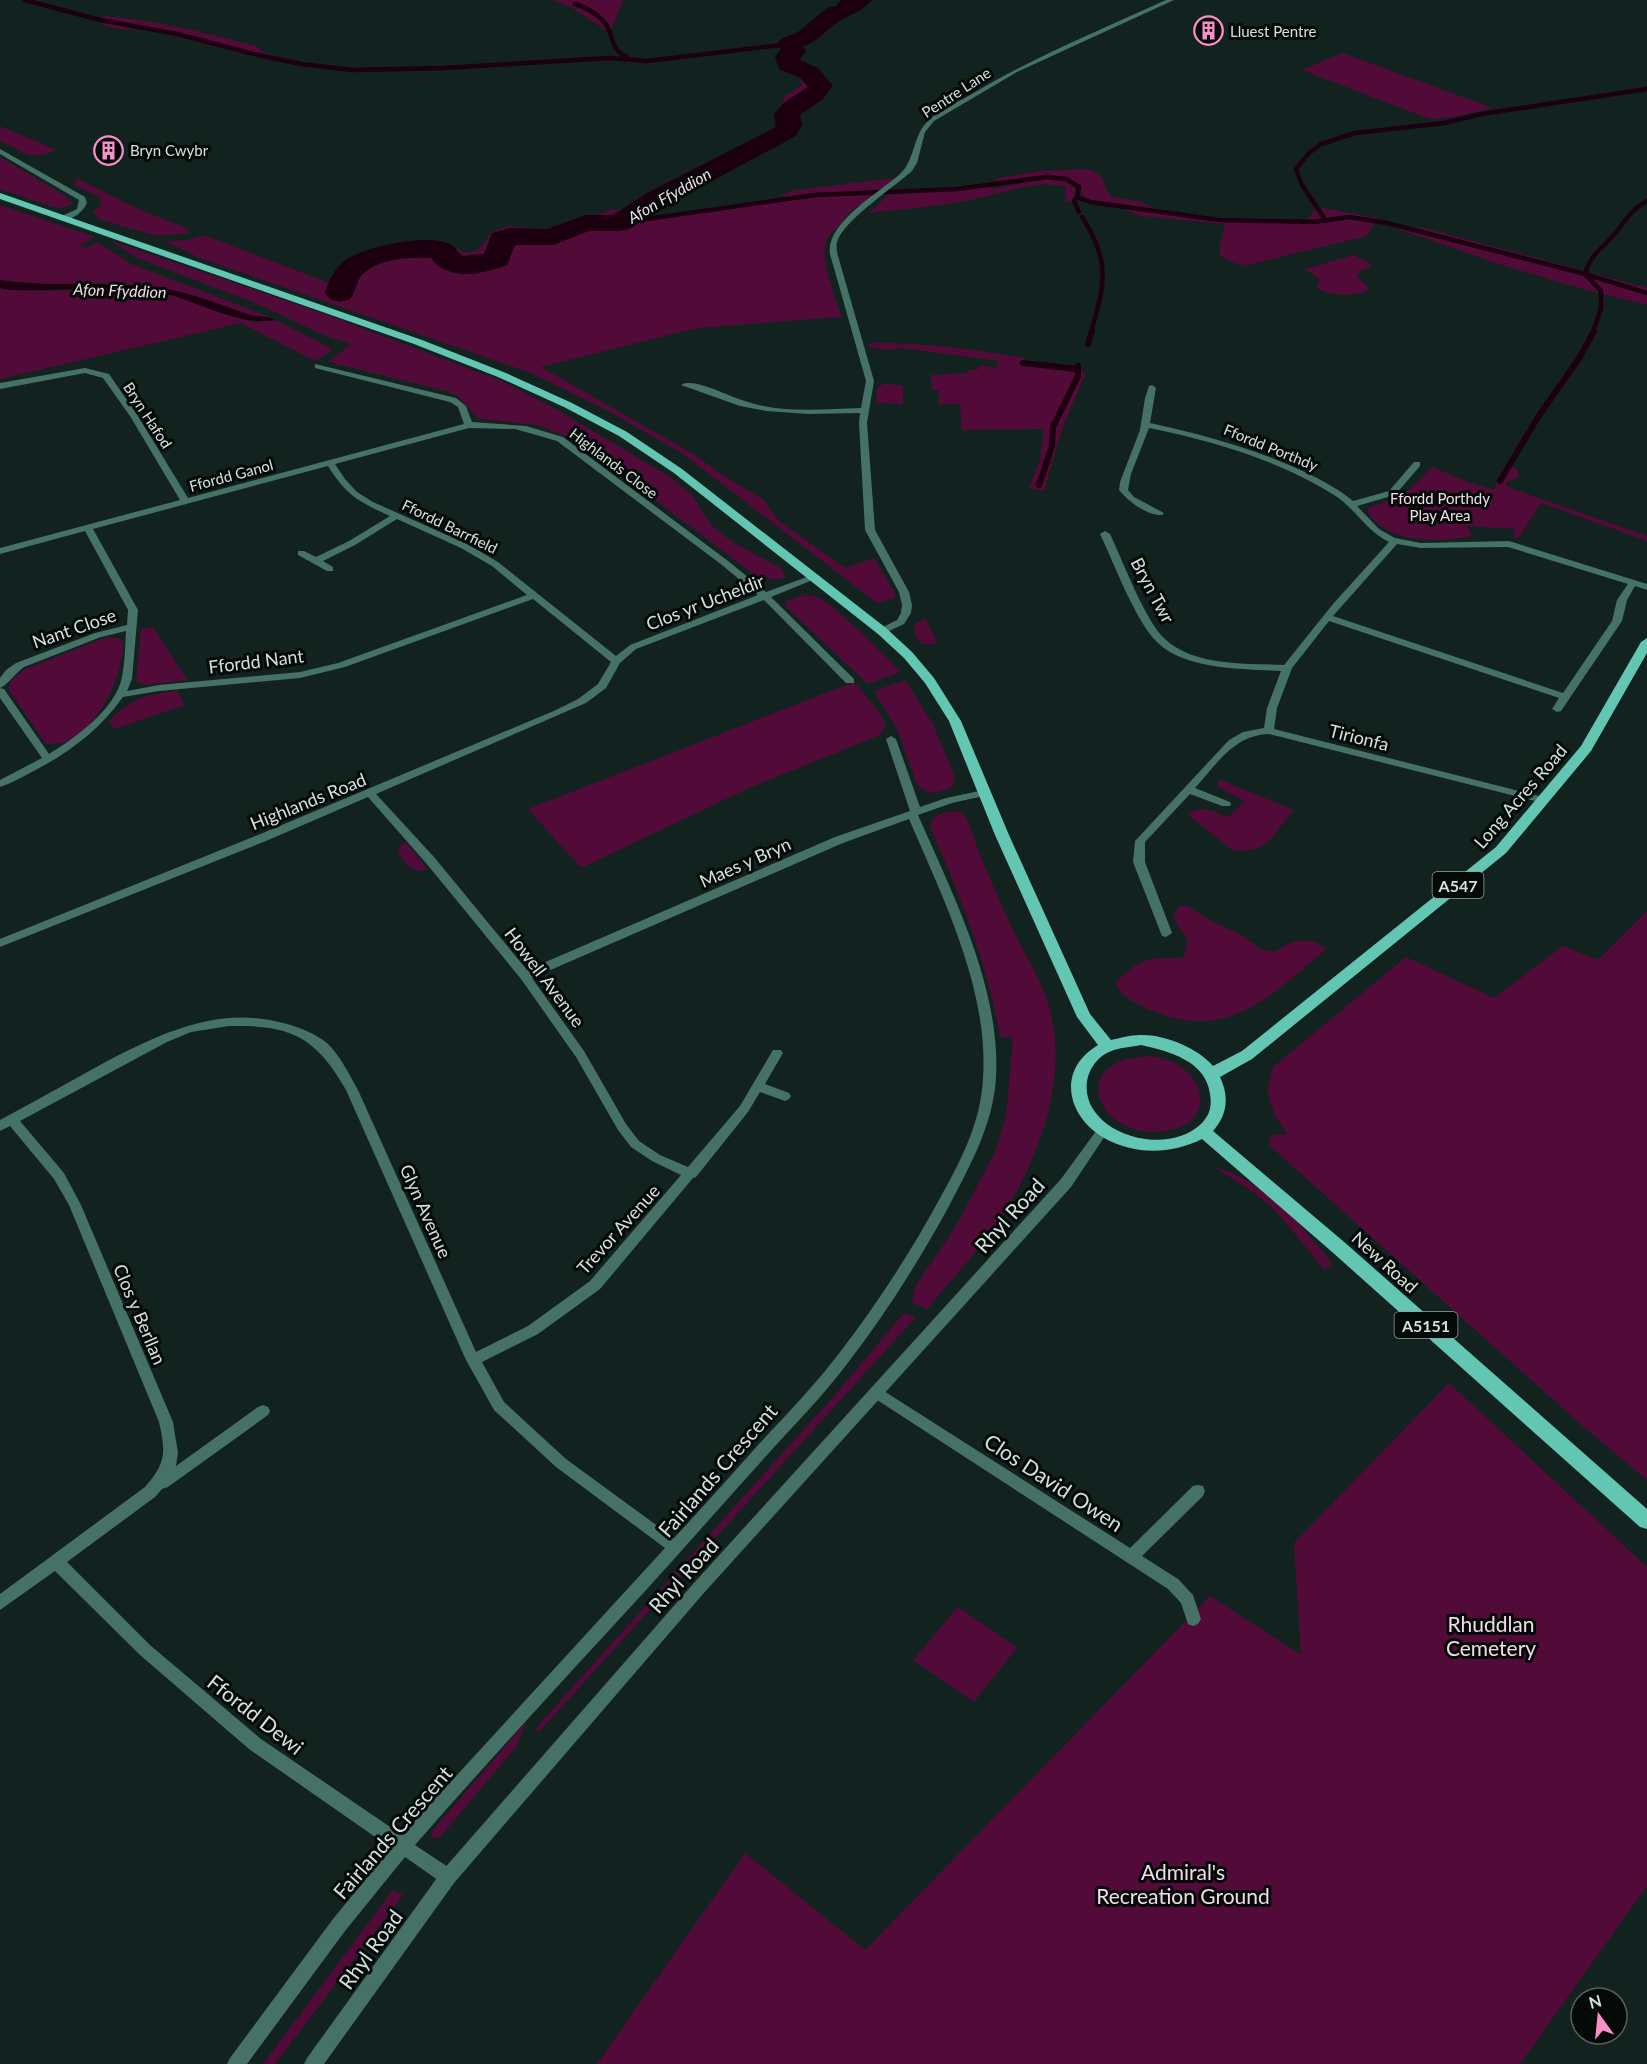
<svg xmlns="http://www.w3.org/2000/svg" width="1647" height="2064" viewBox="0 0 1647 2064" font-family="Lato,sans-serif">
<rect width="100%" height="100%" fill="#11221f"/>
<g fill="#520b39">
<polygon points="551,0 623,0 610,33 571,7"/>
<path d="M106,16C158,21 208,33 259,47L262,52L304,64C251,58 202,41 150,31C132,27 114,33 97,21Z"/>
<polygon points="1342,53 1493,108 1454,117 1430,119 1302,70"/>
<polygon points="807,74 818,87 815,93 791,105 783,106 784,96 803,85 799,77"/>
<path d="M0,126L57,150C25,162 28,152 0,141Z"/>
<polygon points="0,157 64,195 73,204 62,208 53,207 0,189"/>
<path d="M1085,169C1107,174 1100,181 1111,197L1142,202L1156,209L1091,200L1081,194V186C1057,167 1023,179 995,184V181L999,178L1039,171Z"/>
<polygon points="76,178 138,209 184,227 190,233 158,236 100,220 93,212 101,205 100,197 75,186"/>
<polygon points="896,178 881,189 784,197 781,195 795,190"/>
<path d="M1047,178L1064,180L1076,187L1072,202L1067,201L1065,194L1066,187C1035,179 1004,193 975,199C940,206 904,209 869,213L888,195L989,187L994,189Z"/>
<path d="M869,194L874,195L847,214C844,224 832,229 827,239C819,258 835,298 842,317L697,328L541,367L695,455L724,476L764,500L779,521L845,568L874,558L895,593V598L877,603L683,454L610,412L531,373L200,258L165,241L189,240L204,235L329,283C333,274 338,267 346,262C361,250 420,238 439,241C451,243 461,255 473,252C481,249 488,238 491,232L508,226L543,229L590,218L612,209L632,212L620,220L584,222L549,235L506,236L499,239L491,260C480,264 460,268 452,258C448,255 447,251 442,248C425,241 364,253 349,266C342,272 340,282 332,288L343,294L356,268C379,254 408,252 435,250C440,252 440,256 445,260C459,274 483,267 499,260L504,239L509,237L537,240L552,238L587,225L620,224L811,196Z"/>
<path d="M0,205L95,237L80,246L86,248L98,242L131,264L270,317L261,318C224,308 190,291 151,287C101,280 50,288 0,280Z"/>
<polygon points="1120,207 1231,222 1237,220 1307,220 1315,210 1323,208 1377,218 1367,236 1247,265 1236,264 1220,256 1219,247 1225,224 1140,216"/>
<polygon points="1396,226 1425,228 1647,288 1647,305 1582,289 1499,264 1398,229"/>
<polygon points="109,240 325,314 504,382 556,409 670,477 692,495 711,525 734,543 781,568 786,577 776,580 756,576 577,441 538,425 480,419 474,415 459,397 446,391 328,362 351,344 328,337 253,302 137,258"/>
<path d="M1353,255L1370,263V267L1360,271L1357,277L1369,288L1365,292C1346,296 1333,296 1316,288L1319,282L1318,277L1304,270Z"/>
<polygon points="0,288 38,291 119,289 155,291 182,297 253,322 275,320 333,349 318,360 311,359 241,323 0,379"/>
<path d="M868,343C919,342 973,349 1024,358L1025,361L1020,364L1086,372L1062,429L1044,491L1029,488L1040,459L1044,429L962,430L960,404H939V390H932L931,375L968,373V370H977L981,365L996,368L999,361L902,348L884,350L869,347Z"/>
<polygon points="885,383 903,386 903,404 876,403 877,388"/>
<path d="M1511,466L1518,471L1519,477L1506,482L1508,487L1647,536V541L1541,503L1518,539L1514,537L1515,529L1467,526L1472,536C1439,543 1386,544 1367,511L1371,506L1401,498L1432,467L1468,482L1494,490L1499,476Z"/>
<path d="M804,595C807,595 810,595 814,596C831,600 886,657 901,672L868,684L786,607L787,601Z"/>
<path d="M935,615L926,620L938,644H923C915,640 913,631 916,623Z"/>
<polygon points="153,627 187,680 146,685 136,682 141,629"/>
<path d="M107,637L119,638L123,641C125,676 89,753 45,743L9,690L11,680L25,669Z"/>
<polygon points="905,680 933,724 955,778 951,788 933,793 928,792 917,785 897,729 874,691"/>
<polygon points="854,682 877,709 886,725 880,735 749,788 581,868 528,809"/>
<path d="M177,691L185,705L114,729L109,721C135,696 142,696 177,691Z"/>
<path d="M1218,779L1294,810C1272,834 1271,854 1232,850L1188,815C1200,803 1213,812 1228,817L1245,801L1218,787Z"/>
<path d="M946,812H960L967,818C980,858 998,898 1016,936C1028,960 1043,983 1050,1010C1070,1083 1034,1173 991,1232C972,1258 948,1283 927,1309L912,1303L915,1287L956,1226L995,1152L1006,1116L1013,1037H1000C988,965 960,896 931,829V823L936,816Z"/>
<path d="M406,842L428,870C412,873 405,864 398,852L400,845Z"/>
<path d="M1179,906H1188L1209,920L1240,934L1262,950L1275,952C1292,939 1308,936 1326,949C1273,994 1229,1042 1155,1012C1139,1005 1124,1000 1115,983C1142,957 1147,958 1183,958L1188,941L1173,917Z"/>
<polygon points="1647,911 1647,1480 1578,1422 1269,1145 1271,1135 1287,1134 1275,1116 1267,1091 1273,1067 1406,957 1494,998 1563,946 1598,960"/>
<path d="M1151,1056C1163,1059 1175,1061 1184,1069C1205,1085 1208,1116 1180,1127C1107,1155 1054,1059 1151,1056Z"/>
<path d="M1214,1167C1265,1180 1298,1222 1330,1261L1331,1266L1324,1269L1275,1210L1253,1192Z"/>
<polygon points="904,1313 916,1317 539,1732 535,1729 833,1397"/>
<polygon points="1449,1383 1647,1567 1647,1886 1520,2064 597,2064 745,1853 865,1950 1210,1596 1301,1655 1294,1543"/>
<polygon points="958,1607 1017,1648 974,1702 913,1660"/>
<polygon points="527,1721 516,1747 440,1837 433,1839 431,1832"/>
<polygon points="393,1890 403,1895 275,2064 263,2064"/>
</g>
<path fill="#1c0010" d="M0,280C51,288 101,281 152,287C184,290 213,302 244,313C254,317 267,315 275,320C234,327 196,298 156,292C110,284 57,292 10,290L0,288Z"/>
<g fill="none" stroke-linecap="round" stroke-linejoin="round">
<g stroke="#1c0010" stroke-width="4.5">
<polyline points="25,0 100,20 177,34 258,55 301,64 353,70 444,68 609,58 647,61 789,44"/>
<path d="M575,4C587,8 600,15 607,26C614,39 611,50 627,57"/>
<polyline points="1077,197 1074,201 1079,212"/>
<path d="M1082,217C1111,261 1105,284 1091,332"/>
<polyline points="1326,221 1302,185 1296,169 1309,153 1321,144 1355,133 1444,123 1482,114 1647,89"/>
<polyline points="619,223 815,195 957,189 1047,177 1066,179 1079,187 1077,197 1090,202 1219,220 1313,222 1349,217 1387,223 1585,274 1647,293"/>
<path d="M1593,332L1601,308V291L1585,274C1592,253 1597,254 1610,239C1626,223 1625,214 1647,201"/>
</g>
<g stroke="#1c0010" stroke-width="6">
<polyline points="1088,344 1092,331"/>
<polyline points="1023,363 1077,369"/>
<polyline points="1500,481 1538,417 1580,357 1594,331"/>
<polyline points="1039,485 1052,446 1053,427 1078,376 1078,366"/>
</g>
<path fill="#1c0010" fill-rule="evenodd" d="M841,0H872C864,11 850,14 840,21C826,29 819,42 803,46L806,50L800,60L818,68L833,86L822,100L800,115L802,125L796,136L667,205L629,229L619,231H589L553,245H515L507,265C483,274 448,282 431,258C411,257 379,258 363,274C356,280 356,292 350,299L340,302L330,299L325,293C329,281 334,269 344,261C361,247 434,231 453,246C456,249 458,253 462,256L484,254L492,233L510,228L547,229L586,215H613L647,193L776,127L774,114L786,101L808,87L800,78L779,69L775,57L781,49L777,44L781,39L798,32L827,8L836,6Z"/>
<g fill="#457167" fill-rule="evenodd">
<path d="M1166,0H1174L1017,72L934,121L925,132L917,163L912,171C894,187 843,221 837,242C836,246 837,252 838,256L874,381L867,423L875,530L909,592L912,605L911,613L904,624L885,633H879V629L897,620L901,613L902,605L899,592L865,530L859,423L860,413L808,414L766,411L740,406L681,385C693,377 728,396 742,400C780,414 822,409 861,408L866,381L830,254C825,224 878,193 899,175C916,160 912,135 929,120C940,109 958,102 972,94C1034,57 1100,30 1166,0Z"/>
<path d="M0,149L85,197L87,203C83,212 73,220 62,220V216L77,209L79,200L0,154Z"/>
<path d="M315,364L456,398L466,406L472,422L526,426L563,437L728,561L766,592L812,575H818L820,577L771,597L854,679V683H846L764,600L636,649L620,663L606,688L586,703L376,794L434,857L527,970L835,837L910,811L886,739L891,736L896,739L920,807L946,798L984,790L989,793L988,795L952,803L918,815C953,895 1001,988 996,1078C993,1125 970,1166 949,1206C919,1261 885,1315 847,1364C823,1396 795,1424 768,1454C727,1499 688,1544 647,1589C569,1674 491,1758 415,1845L454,1871L456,1877L454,1883L448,1885L442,1883L405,1857L345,1931L247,2064H227L230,2058L333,1919L391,1848L249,1749L140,1655L55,1571L0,1610V1594L145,1487C166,1463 166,1453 159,1422L69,1205L54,1179L10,1126L0,1131V1120C34,1102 67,1083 100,1065C157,1035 217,1005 283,1023C299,1027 315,1033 328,1044C341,1057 349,1074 358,1090L476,1352L528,1326L590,1281L681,1175L652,1161L631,1147L618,1130L576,1057L521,979L426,863L368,797L266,841L0,947V939L258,835L556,710L578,699L598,684L611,662L533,599L345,667L300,678L159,691L123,697C98,732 67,754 30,773C20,778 10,784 0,787V780L42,758L0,698V678L6,670L16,663L95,633L127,625L128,610L85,531L0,554V548L180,500L130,416L103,378L85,373L0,389V383L85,368L109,374L138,416L188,498L464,424L458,407L450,402L315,368ZM469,428L515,429L557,441L722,565L758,595L630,645L616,656L498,562L467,544L373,502L357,492L345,479L335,464ZM328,466C346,495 359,502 390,516L349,541L316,557L304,551H298V555L327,571H333V567L323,561L355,545L397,519L461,548L492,566L527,595L338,663L300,672L159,685L127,691L132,679L138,610L93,529ZM126,631C125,646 125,662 122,677C116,709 75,738 49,754L4,689L0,688C8,685 15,673 24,667L101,637ZM909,819C943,898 989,990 983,1078C981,1123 960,1162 939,1200C909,1255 875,1307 837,1356C813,1387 786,1415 759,1444C731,1475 703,1507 674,1538L566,1459L504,1402L482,1362L538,1334L600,1289L693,1178L696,1177L748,1112L760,1092L785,1101L789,1099L791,1096L789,1093L765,1084L783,1053L781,1050H773L740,1106L688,1167L660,1155L639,1141L626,1124L584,1051L532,978L843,843ZM229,1026C291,1025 315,1036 346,1090L466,1360L494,1410L556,1467L665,1548L402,1835L261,1739L150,1645L67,1562L155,1497L162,1489L168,1487L268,1415L270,1411L268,1407L263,1405L258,1407L176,1466L178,1453L173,1422L81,1205L64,1173L20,1121L167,1042L191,1032Z"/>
<path d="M1152,385L1156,388L1150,423C1205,435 1259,450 1309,474C1325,482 1340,490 1353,501L1389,491L1414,462H1420V466L1395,495L1357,506L1379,529L1395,538L1421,543L1509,541L1647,584V590L1635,586L1627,600L1622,621L1561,711L1557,712L1552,709L1559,698L1329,621L1292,668L1277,708L1274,729L1547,798L1548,800L1547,802L1543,803L1269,734C1234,735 1217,764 1195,788L1230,802L1231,804L1230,806H1222L1190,794L1145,842V862L1172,933L1166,937L1162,936L1133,862L1135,841L1229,740L1243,732L1264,728L1267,708L1281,671C1244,669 1186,670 1158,643C1136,623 1114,563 1100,534L1105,531L1110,534C1123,561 1145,621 1165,639C1195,667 1247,663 1284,665L1333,604L1389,542C1366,531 1355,508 1334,495C1278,460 1213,441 1149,428L1131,474L1128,490L1134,497L1164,513L1162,515C1147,516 1128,501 1119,490L1120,482L1140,430L1145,398L1149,386ZM1397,544L1421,548L1508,547L1628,584L1617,600L1612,621L1563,693L1333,616Z"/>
<polygon points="876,1386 1130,1548 1193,1486 1198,1485 1203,1486 1205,1491 1203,1496 1142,1556 1178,1579 1193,1595 1201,1619 1198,1624 1193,1626 1188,1624 1181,1603 1168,1589 871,1396 869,1392 871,1388"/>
</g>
<polygon fill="#457167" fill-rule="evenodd" points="1103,1125 1107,1127 1109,1130 1071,1187 703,1594 454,1883 324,2064 304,2064 307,2058 442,1871 693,1584 1061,1179 1099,1127"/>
<path fill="#63c6b2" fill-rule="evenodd" d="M0,193L422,340L506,373L572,403L627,432L682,469L886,628L912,652L934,678L961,721L1009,835L1090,1014L1111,1040C1120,1038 1131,1035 1140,1035C1164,1034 1198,1048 1213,1066L1242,1051L1496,847L1581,746L1641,642L1647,638V653L1591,751L1506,853L1252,1059L1220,1077C1229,1096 1228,1114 1213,1131L1343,1241L1647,1509V1529L1640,1527L1331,1251L1202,1139C1174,1153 1141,1155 1112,1142C1069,1123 1053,1072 1098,1045L1077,1017L995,835L949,721L925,683L904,658L878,634L674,473L619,436L564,407L498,377L414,344L0,199ZM1141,1045C1169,1051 1206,1061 1210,1094C1212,1105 1210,1115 1202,1123C1173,1152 1113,1141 1093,1109C1079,1087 1089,1058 1114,1050C1123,1047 1132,1047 1141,1045Z"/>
</g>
<defs>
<symbol id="building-ring" viewBox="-11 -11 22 22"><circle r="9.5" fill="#040a08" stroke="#f98fc9" stroke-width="1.5"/><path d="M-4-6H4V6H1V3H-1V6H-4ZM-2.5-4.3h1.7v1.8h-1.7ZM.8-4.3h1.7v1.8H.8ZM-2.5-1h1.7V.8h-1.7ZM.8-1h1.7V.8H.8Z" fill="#f98fc9"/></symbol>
</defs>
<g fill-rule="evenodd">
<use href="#building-ring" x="1192" y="14" width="33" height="33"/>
<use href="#building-ring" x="92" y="134" width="33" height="33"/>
</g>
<g text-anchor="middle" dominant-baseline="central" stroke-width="6" stroke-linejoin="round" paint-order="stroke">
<g font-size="15" fill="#d5e0dd" stroke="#040a08" text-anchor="start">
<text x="1230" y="31">Lluest Pentre</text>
<text x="130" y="150">Bryn Cwybr</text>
</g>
<g font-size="15" fill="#d5e0dd" stroke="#040a08">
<text transform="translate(956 92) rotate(-33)">Pentre Lane</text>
<text transform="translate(148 415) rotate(57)">Bryn Hafod</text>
<text transform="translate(1271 447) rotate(22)">Ffordd Porthdy</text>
<text transform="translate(614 463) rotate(37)">Highlands Close</text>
<text transform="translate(231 475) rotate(-15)">Ffordd Ganol</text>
<text transform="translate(450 526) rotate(26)">Ffordd Barrfield</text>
</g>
<g font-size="15" fill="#f2dbe6" stroke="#040a08">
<text x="1440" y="498">Ffordd Porthdy<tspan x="1440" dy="17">Play Area</tspan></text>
</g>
<g font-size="16" font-style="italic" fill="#f1dae5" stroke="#040a08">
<text transform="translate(669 195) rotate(-30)">Afon Ffyddion</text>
<text transform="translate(120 290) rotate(2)">Afon Ffyddion</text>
</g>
<g fill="#040a08" stroke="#96a09d" stroke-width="1.5">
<rect x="1432.5" y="872" width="51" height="26" rx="4.5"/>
<rect x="1394.5" y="1312" width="63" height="26" rx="4.5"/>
</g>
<g font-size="16" font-weight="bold" fill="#d5e0dd">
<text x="1458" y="885">A547</text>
<text x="1426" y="1325">A5151</text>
</g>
<g font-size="18" fill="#d5e0dd" stroke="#040a08">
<text transform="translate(1153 590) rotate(62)">Bryn Twr</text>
<text transform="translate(705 602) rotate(-21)">Clos yr Ucheldir</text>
<text transform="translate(74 628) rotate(-19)">Nant Close</text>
<text transform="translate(256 661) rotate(-7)">Ffordd Nant</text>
<text transform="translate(1359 737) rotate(14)">Tirionfa</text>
<text transform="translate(1520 796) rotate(-49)">Long Acres Road</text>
<text transform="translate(308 801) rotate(-22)">Highlands Road</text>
<text transform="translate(745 862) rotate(-24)">Maes y Bryn</text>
<text transform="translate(545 977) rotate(53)">Howell Avenue</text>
<text transform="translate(426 1211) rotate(66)">Glyn Avenue</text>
<text transform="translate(618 1229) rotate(-48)">Trevor Avenue</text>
<text transform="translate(1385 1262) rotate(42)">New Road</text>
<text transform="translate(140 1314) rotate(67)">Clos y Berllan</text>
</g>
<g font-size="21" fill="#d5e0dd" stroke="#040a08">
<text transform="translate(1009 1215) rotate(-48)">Rhyl Road</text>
<text transform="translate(717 1470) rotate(-49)">Fairlands Crescent</text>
<text transform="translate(1054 1482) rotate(33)">Clos David Owen</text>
<text transform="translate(683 1575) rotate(-48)">Rhyl Road</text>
<text transform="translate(256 1714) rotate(38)">Ffordd Dewi</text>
<text transform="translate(392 1832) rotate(-49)">Fairlands Crescent</text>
<text transform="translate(370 1949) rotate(-54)">Rhyl Road</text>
</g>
<g font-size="21" fill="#f2dbe6" stroke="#040a08">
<text x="1491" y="1623">Rhuddlan<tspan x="1491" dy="24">Cemetery</tspan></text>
<text x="1183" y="1871">Admiral's<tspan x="1183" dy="24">Recreation Ground</tspan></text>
</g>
</g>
<g transform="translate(1599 2016) rotate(345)"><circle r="28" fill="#040a08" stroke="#58605d" stroke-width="1.5"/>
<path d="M0-4.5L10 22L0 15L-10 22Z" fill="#f98fc9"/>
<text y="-9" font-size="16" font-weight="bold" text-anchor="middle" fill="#d5e0dd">N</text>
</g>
</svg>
